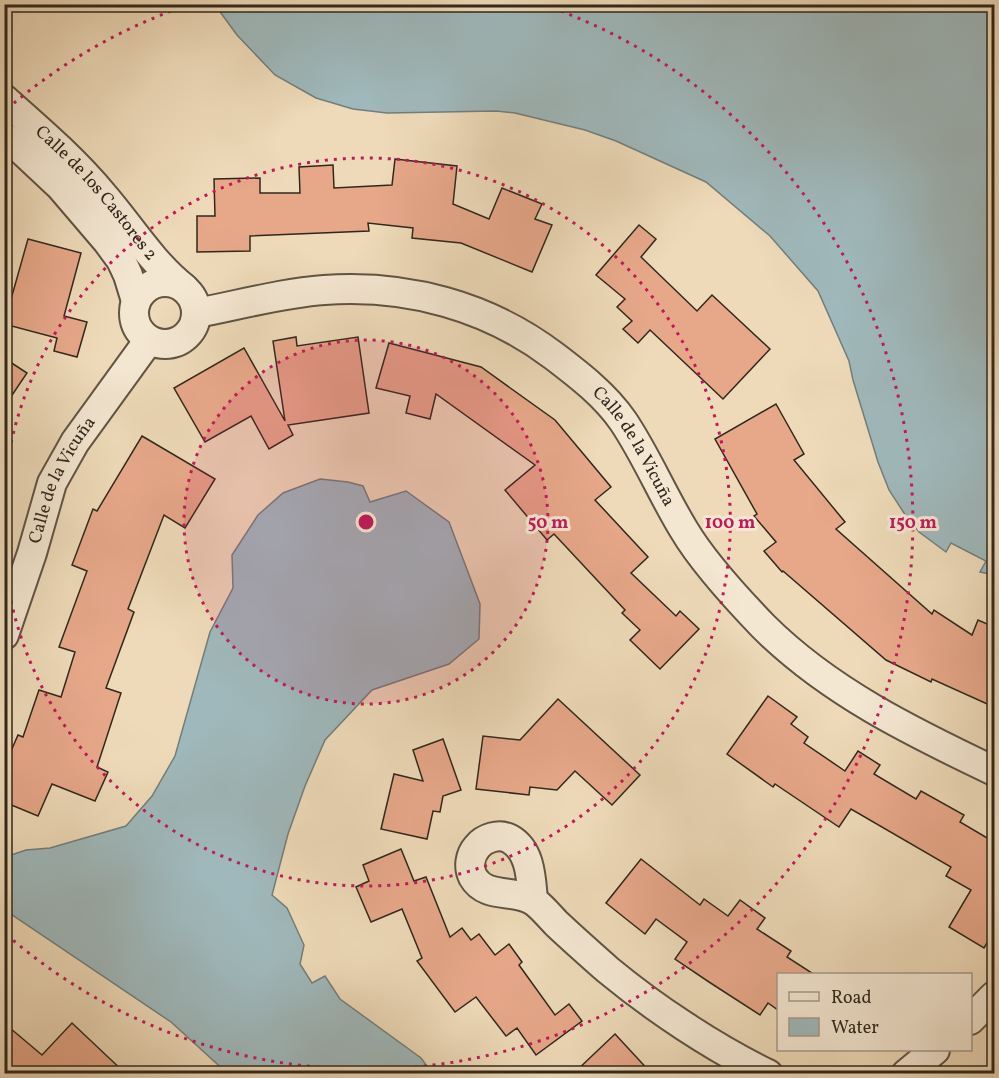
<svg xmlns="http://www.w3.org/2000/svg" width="999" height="1078" viewBox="0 0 999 1078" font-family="Vollkorn,serif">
<rect width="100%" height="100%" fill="#eedab9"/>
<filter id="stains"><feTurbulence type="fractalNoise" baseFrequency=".00333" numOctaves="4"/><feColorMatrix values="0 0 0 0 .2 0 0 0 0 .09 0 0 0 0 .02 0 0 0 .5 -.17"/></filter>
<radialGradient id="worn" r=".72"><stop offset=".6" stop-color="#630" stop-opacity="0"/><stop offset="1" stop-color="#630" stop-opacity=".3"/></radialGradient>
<g fill="#9fb8bb" stroke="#737e7c" stroke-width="1.5">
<polygon points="215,5 994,5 994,575 980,572 986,561 951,543 946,552 919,532 904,513 889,490 878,462 853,380 849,361 818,291 770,236 706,182 616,141 585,130 515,113 496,111 387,113 353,109 316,98 275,75 237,35"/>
<polygon points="320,479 348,482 363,486 370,502 406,491 449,522 480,604 479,639 449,664 372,690 325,740 305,786 288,834 272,895 287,908 304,945 300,964 312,983 325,976 340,999 421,1058 432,1073 227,1073 171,1022 5,910 5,857 26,850 50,848 126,826 152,796 175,756 210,632 233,588 232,555 258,515 283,493"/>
</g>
<g fill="#e7a88a" stroke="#30281d" stroke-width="1.5">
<polygon points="395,159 457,166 453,204 489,219 502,188 542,204 535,219 552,225 532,272 461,243 412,238 413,228 368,223 369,231 250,236 250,251 197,252 197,216 215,216 214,179 260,178 260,193 300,193 299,167 333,165 334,188 392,185"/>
<polygon points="639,225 656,239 641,257 697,311 712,295 770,349 723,399 650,330 638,343 623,329 632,321 617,307 625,299 596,275"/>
<polygon points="28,239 81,253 64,316 87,322 77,357 54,351 57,338 4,324"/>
<polygon points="296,337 297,346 358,337 369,413 288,425 293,435 269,449 251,416 205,442 174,388 244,348 285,421 273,341"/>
<polygon points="389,343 481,367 555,420 611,487 595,500 648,557 631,573 676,616 680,611 699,629 660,669 630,640 640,630 622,613 625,610 554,534 547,540 505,490 535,465 436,394 430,419 406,413 410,396 376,388"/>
<polygon points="4,358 27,373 4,407"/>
<polygon points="776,404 804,454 794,460 845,522 836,529 932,614 934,610 972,635 978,620 994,627 994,707 932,679 931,682 886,660 783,571 782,572 764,551 776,542 754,516 757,514 715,439"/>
<polygon points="142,436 215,479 185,528 164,515 128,609 134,612 106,688 121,693 97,767 108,772 95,801 52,784 38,816 4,802 4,767 18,735 23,737 39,690 61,697 75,652 59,647 87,571 72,565 93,509 97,511"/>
<polygon points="768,696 797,717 791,724 808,737 804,743 845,771 858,751 880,765 874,774 916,799 921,791 964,815 960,822 994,842 994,931 984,948 949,927 971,890 946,876 951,867 851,809 839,827 775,784 773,787 727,754"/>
<polygon points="558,699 640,775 612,805 575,771 557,790 530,787 529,795 476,789 483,736 520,740"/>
<polygon points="443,739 461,790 443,796 440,812 433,811 427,839 381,829 394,774 423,781 413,750"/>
<polygon points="401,849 414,881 426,877 450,937 462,928 471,940 479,934 495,955 509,944 522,962 519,965 555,1015 569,1004 582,1021 536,1055 517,1028 506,1036 476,997 455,1012 417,961 422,958 402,909 371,922 356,887 369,881 363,865"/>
<polygon points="641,859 700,905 704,899 728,916 740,900 765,918 757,929 791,951 787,957 815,975 778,975 778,1010 768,1003 760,1015 709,982 675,959 687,942 656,919 645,934 606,903"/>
<polygon points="4,1023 42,1055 72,1023 126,1074 4,1074"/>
<polygon points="615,1034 652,1074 573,1074"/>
</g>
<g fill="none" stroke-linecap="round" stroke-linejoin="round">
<defs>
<g id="street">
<path id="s1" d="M4,99C39,130 74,160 103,195C130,226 152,263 184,288"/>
<polyline points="4,137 13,142 60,186 107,241 121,260 128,275 136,301"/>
<circle cx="165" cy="313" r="31"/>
<path id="s2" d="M197,313C239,305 282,293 324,290C407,284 488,306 554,356C579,375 605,395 623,421C646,455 662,494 684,530C703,562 737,599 763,626C828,691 912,732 994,771"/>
<path id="s3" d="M4,635L32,553L52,483L75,442L149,340"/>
<path d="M533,900C531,879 531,851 510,839C499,833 484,838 477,847C470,855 468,867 473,877C486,900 517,888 535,902C543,908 550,917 557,924C574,940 591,955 608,970C654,1008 714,1048 768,1074"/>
<polyline points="970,1020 994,996"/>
<polyline points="906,1074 935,1050"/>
</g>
</defs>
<use href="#street" stroke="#605444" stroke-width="32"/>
<use href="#street" stroke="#f4e7d2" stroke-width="28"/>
</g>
<circle cx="366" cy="522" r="182" fill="#c2185b" fill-opacity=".12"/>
<g fill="none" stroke="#c2185b" stroke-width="3" stroke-dasharray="3 6">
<circle cx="366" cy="522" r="182"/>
<path d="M5 478A364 364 0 1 1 5 566"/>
<path d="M7 109A547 547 0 0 1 188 5M544 5A547 547 0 1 1 7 935"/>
</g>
<g text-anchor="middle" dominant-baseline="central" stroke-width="6" stroke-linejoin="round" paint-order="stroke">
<g font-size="18" fill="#30281d" stroke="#f4e7d2">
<text stroke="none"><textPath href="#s1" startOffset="132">Calle de los Castores 2</textPath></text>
<text stroke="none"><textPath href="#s2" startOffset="496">Calle de la Vicuña</textPath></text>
<text stroke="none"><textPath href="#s3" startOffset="166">Calle de la Vicuña</textPath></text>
</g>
</g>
<circle cx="366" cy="522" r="9" fill="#c2185b" stroke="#f4e7d2" stroke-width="3"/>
<g font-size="18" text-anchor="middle" font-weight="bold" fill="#c2185b" stroke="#f4e7d2" stroke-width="6" stroke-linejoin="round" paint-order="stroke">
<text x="548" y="528">50 m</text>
<text x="730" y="528">100 m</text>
<text x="913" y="528">150 m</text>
</g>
<rect width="999" height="1078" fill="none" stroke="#eedab9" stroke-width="24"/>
<rect x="6" y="6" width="987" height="1066" fill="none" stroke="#30281d" stroke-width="3"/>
<rect x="12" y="12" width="975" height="1054" fill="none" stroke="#30281d" stroke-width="1.5"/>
<rect x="777" y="973" width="195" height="78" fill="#f4e7d2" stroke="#a69b8a" stroke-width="1.5"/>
<rect x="789" y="992" width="30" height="9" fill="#f4e7d2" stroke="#a69b8a" stroke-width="1.5"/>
<text x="831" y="1003" font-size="18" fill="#30281d">Road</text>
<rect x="789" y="1018" width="30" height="18" fill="#9fb8bb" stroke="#a69b8a" stroke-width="1.5"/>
<text x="831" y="1033" font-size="18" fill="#30281d">Water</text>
<rect width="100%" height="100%" filter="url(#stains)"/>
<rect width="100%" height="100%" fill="url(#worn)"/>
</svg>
